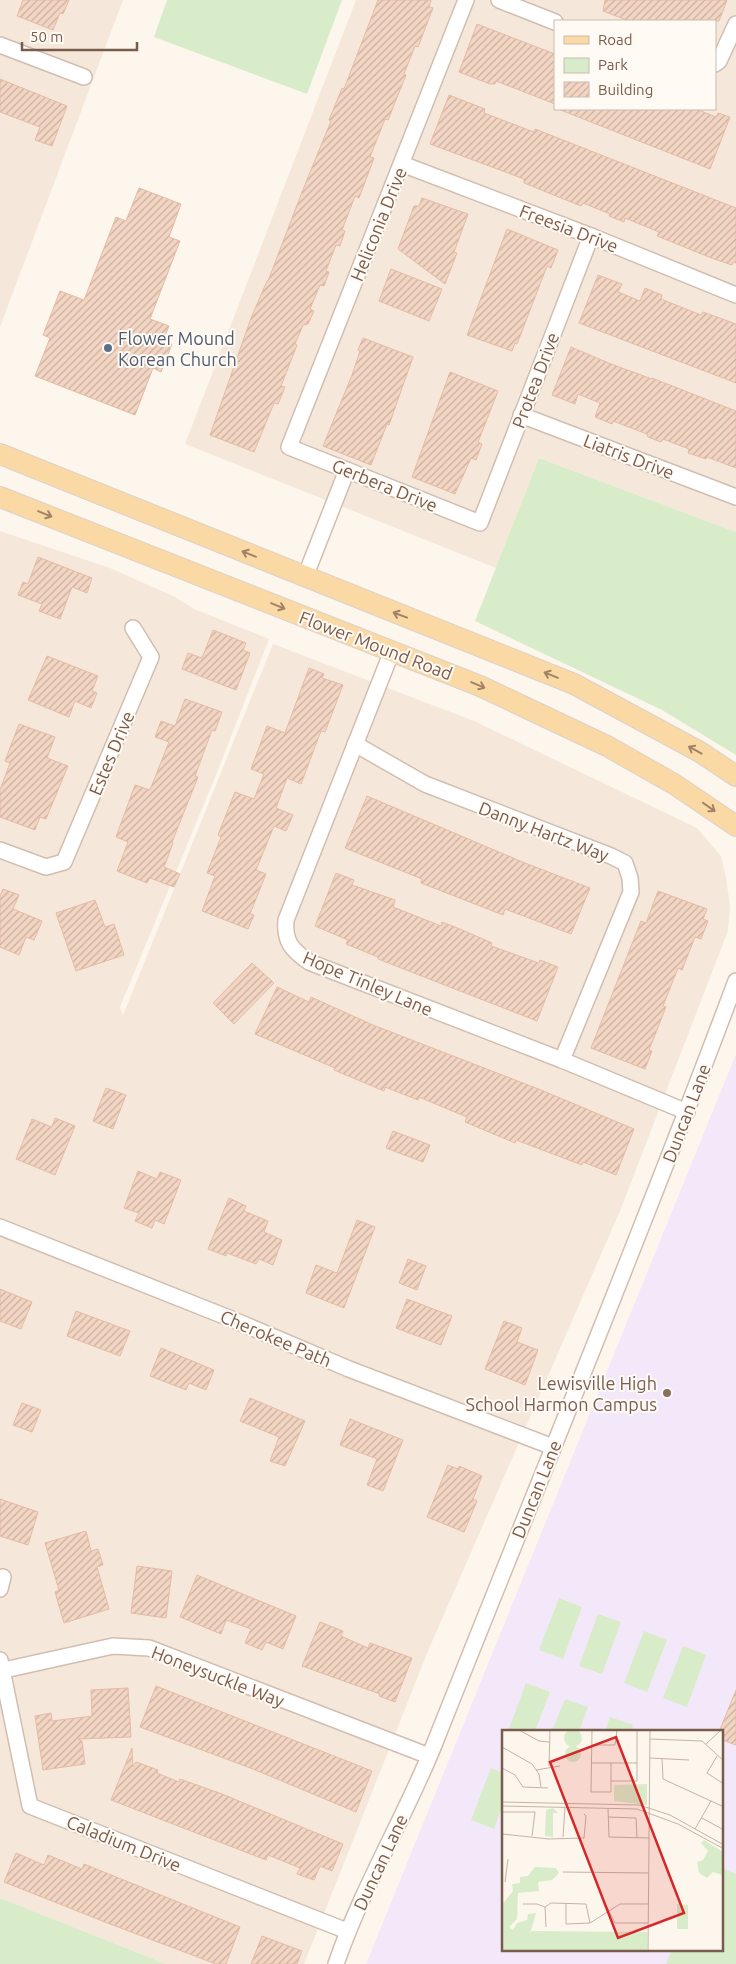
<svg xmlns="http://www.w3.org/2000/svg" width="736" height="1964" viewBox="0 0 736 1964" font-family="Ubuntu,sans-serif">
<defs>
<pattern id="building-hatch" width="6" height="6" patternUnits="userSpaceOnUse" patternTransform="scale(1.25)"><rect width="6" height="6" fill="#f3d5c3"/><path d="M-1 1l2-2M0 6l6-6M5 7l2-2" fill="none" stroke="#cab0a1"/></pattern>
</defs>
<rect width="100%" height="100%" fill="#fdf6ec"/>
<g fill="#f5e8da" fill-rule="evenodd">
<polygon points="0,0 123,0 0,327"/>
<path d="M356,0H736V532L539,458L496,568L185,444ZM555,21H715V109H555Z"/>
<polygon points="0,531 110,568 175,597 194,609 269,639 218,770 120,1007 123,1015 273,644 474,721 697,828 721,856 726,878 730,906 728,931 620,1211 428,1651 304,1964 166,1964 0,1898"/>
</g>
<path fill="#f3e8fa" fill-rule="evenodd" d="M736,1054V1964H366ZM503,1732H722V1950H503Z"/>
<g fill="#d8ecc9">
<polygon points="167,0 342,0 307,94 154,37"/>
<polygon points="539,458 736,532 736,755 662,710 475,621"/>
<polygon points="559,1598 582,1607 563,1659 539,1650"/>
<polygon points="598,1614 621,1622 602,1674 579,1666"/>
<polygon points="644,1631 667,1640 647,1692 624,1683"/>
<polygon points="683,1646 706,1655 687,1707 663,1698"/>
<polygon points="526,1683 550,1692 535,1731 508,1731"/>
<polygon points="565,1699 588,1707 579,1731 552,1731"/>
<polygon points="610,1717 633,1725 631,1731 605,1731"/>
<polygon points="491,1768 503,1773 503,1804 494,1829 471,1820"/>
<polygon points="722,1868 736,1874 736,1964 666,1964 672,1950 722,1950"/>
<polygon points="0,1898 166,1964 0,1964"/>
</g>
<g fill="url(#building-hatch)" stroke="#e6bba3">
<polygon points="23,0 69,0 63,14 60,13 53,30 17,16"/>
<polygon points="378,0 431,0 429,7 433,8 418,47 415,46 404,74 406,75 388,120 385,119 370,157 374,158 359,198 355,196 342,230 345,231 340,246 336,245 326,271 329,272 324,286 320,285 310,309 314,311 308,324 303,325 295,344 297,345 281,386 285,387 278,404 274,403 254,452 210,435 251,318 267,281 268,281 302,192 331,121 329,120 342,88 344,89"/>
<polygon points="605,0 727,0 719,21 629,21 603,11"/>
<polygon points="477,24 555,54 555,104 496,81 495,84 490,84 459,72"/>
<polygon points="0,79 67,106 52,146 35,140 40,127 0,112"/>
<polygon points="449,95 485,109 484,113 534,132 535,129 736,208 736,263 733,262 732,265 714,259 657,236 659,232 625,218 624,222 609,216 610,214 583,203 581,206 524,183 524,179 516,176 430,144"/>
<polygon points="558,109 696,109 716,117 718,113 730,117 710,169"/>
<polygon points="139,188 181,204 169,237 180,241 150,319 169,326 163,341 172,344 161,372 153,368 135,415 35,376 50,338 43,335 60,291 84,300 116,217 126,221"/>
<polygon points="422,198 468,214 454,252 457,253 445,284 398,249 414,206 419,206"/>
<polygon points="507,229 558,250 551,268 547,266 517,344 515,343 512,351 467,335"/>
<polygon points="391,269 442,289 429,321 379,301"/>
<polygon points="598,275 622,284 618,292 640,301 645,288 662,295 661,299 701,315 703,312 736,324 736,383 579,323"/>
<polygon points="363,338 413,357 389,425 387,424 371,465 323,446 352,375 360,351 358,350"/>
<polygon points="571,347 611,364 652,379 652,378 736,411 736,468 707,457 706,459 688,453 689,449 663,439 661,442 648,437 647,434 613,421 612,424 595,417 600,403 578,394 575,404 552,395"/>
<polygon points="450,372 498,391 478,442 482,444 476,460 471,458 455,494 412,477"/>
<polygon points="38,557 92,578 87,593 72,587 60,619 39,611 42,604 18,595 23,582 28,584"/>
<polygon points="213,630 246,643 243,650 250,653 236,690 182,669 188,653 202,658"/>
<polygon points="47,656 98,676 92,691 97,693 91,708 75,701 69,717 28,700"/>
<polygon points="309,668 324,674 322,678 343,685 325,732 321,731 301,784 287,778 276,808 293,815 286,831 274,826 256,870 266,874 250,914 254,915 248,929 202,911 215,876 207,873 221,837 218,835 235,792 254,799 264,774 251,769 267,726 285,733"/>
<polygon points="185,699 222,712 215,731 212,730 195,776 198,777 172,842 173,843 164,867 180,874 174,887 150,878 147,883 117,871 128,842 116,837 135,785 150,790 169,742 155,737 161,721 175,726"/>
<polygon points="19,724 55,737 47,758 68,766 46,819 40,817 35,830 0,817 0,790 10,763 5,761"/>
<polygon points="367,796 525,863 590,888 571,934 505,909 503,915 421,883 422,879 345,848"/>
<polygon points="336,873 354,880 352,885 395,900 393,907 441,926 442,922 460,929 492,943 491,946 539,963 540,960 558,967 537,1021 378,959 378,957 346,944 348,940 315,926"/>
<polygon points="3,889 19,895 13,909 42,921 34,940 26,937 19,955 0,947 0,896"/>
<polygon points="658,891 707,909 703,919 708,921 701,939 695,937 682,970 678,968 663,1006 666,1007 649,1050 652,1051 645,1069 591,1048 641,921 646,923"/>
<polygon points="95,900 105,927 114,924 124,955 76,971 56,913"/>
<polygon points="252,963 274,983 234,1024 213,1003"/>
<polygon points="277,987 309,1002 311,997 373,1025 541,1090 634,1129 616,1175 583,1162 582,1165 516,1140 515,1143 465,1122 467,1117 457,1113 419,1097 418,1100 385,1087 384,1091 334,1070 335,1068 255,1034"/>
<polygon points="106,1088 126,1095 113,1129 93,1121"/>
<polygon points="55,1118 75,1126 55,1175 16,1159 32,1119 52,1127"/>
<polygon points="393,1131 430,1145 423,1162 386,1148"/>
<polygon points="138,1171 157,1179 160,1172 181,1180 164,1224 155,1220 152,1228 135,1221 139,1213 124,1208"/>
<polygon points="229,1198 246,1206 244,1211 268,1221 264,1232 282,1240 273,1265 259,1259 256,1264 227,1253 226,1256 208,1249"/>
<polygon points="357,1220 375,1227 344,1308 306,1293 316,1265 337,1273"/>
<polygon points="408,1259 426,1266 417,1290 399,1283"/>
<polygon points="0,1289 32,1302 21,1329 0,1321"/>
<polygon points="407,1299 452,1316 441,1345 396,1328"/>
<polygon points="76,1311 130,1331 120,1356 67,1336"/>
<polygon points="504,1321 522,1328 517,1342 538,1350 525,1385 485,1369"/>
<polygon points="161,1348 214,1370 206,1390 189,1383 186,1390 150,1376"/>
<polygon points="250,1398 305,1421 285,1466 270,1461 279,1437 240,1421"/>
<polygon points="22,1403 41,1410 32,1432 13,1425"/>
<polygon points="350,1419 403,1440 383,1491 367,1485 377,1459 340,1445"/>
<polygon points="448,1465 458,1469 459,1466 482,1476 473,1499 477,1501 464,1532 427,1517"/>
<polygon points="0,1499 38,1512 28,1545 0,1536"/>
<polygon points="86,1531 91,1551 98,1549 103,1565 97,1567 109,1609 64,1623 55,1592 59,1590 45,1543"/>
<polygon points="137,1566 172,1571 166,1618 131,1613"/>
<polygon points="197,1575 296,1616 283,1649 266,1642 262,1650 245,1643 251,1629 226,1620 221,1634 180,1617"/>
<polygon points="320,1622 343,1631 341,1636 368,1648 370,1643 412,1658 395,1702 379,1696 380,1694 302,1666"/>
<polygon points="156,1686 372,1771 356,1812 253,1769 140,1727"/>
<polygon points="128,1688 131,1737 78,1739 82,1741 85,1764 43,1770 35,1716 51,1713 52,1721 92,1716 91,1690"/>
<polygon points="736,1690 736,1745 722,1740 722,1732 719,1732"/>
<polygon points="132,1748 133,1767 136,1762 158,1770 157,1773 179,1782 180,1779 222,1794 343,1844 332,1871 320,1866 314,1880 297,1874 300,1868 268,1855 266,1860 111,1800"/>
<polygon points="16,1853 44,1865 48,1855 82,1869 84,1864 240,1927 226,1964 216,1964 110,1924 4,1882"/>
<polygon points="262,1936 302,1951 297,1964 251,1964"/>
</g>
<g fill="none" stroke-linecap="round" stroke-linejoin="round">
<defs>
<g id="minor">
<polyline points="466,0 289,447 480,523 591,236"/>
<polyline points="499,0 555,22"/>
<polyline points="0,45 84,77"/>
<polyline points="715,64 719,61 736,24"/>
<polyline points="402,164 591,236 736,295"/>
<polyline points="521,415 736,497"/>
<polyline points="305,577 347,470"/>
<path d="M392,651L286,920C284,942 292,950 309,962L562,1060L687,1112"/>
<polyline points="355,744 425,784 611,856 625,863 630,878 631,892 562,1060"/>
<polyline points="0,850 46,867 64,862 151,657 133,628"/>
<polyline points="0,1227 229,1318 349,1369 553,1447"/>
<polyline points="0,1589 3,1577"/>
<polyline points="0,1660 30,1806 347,1931"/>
<polyline points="0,1671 113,1646 149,1648 429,1756"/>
<path d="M336,1964C362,1888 404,1819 434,1745C535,1491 640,1237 736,981"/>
</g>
<g id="major">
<polyline points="0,454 574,684 700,752 736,776"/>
<polyline points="0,497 480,686 607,746 674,784 736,826"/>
</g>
</defs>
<use href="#minor" stroke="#d1beb0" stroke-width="18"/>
<use href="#major" stroke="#dad1cd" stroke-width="22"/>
<use href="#minor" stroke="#fff" stroke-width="15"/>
<use href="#major" stroke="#fbd9a5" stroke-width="20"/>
</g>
<defs><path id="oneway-shaft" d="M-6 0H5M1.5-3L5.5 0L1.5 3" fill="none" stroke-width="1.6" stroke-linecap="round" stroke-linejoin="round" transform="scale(1.25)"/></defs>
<g stroke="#a18267">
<use href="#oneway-shaft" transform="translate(45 514) rotate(22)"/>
<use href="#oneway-shaft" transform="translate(249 554) rotate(-158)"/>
<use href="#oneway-shaft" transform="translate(278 606) rotate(22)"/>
<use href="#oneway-shaft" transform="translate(400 615) rotate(-159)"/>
<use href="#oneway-shaft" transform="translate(551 675) rotate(-158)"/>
<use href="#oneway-shaft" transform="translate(478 685) rotate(23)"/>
<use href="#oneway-shaft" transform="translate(695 750) rotate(-151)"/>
<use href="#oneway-shaft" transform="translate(709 807) rotate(35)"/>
</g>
<circle fill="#5c6f8a" stroke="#fffaf3" stroke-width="2" cx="108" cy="348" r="5"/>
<circle fill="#8d6e63" stroke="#fffaf3" stroke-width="2" cx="667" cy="1393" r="5"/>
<g text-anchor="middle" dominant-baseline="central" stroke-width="4" stroke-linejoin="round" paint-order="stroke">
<g font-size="18" fill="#7a5c4d" stroke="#fffaf3">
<text transform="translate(378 224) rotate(-68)">Heliconia Drive</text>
<text transform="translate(569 228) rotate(21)">Freesia Drive</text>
<text transform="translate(535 380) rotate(-69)">Protea Drive</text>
<text transform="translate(629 456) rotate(21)">Liatris Drive</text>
<text transform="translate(385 485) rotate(22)">Gerbera Drive</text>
<text transform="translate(376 645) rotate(21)">Flower Mound Road</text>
<text transform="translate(111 753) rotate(-67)">Estes Drive</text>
<text transform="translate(544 831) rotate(21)">Danny Hartz Way</text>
<text transform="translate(368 983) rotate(23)">Hope Tinley Lane</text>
<text transform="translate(686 1113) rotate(-69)">Duncan Lane</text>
<text transform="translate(276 1338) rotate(23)">Cherokee Path</text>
<text transform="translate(536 1489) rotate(-68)">Duncan Lane</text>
<text transform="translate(218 1676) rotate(21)">Honeysuckle Way</text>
<text transform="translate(124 1843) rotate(22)">Caladium Drive</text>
<text transform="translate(380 1862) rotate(-65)">Duncan Lane</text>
</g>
<g font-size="18" fill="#4e5e75" stroke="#fffaf3" text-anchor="start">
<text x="118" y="338">Flower Mound<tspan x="118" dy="21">Korean Church</tspan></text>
</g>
<g font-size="18" fill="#785e54" stroke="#fffaf3" text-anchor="end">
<text x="657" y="1383">Lewisville High<tspan x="657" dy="21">School Harmon Campus</tspan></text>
</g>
</g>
<g transform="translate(502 1730)">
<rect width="221" height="221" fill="#fdf6ec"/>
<path d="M62 8a9 9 0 1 1 18 0a9 9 0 1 1-18 0ZM63 24a8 8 0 1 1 16 0a8 8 0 1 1-16 0ZM145,54V75L112,71V55ZM202,110L221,122V145L211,142L205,148L197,143L195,132L201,130L206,121L199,113ZM175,174L186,175V199H175ZM29,201L145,202V221H0V213Z" fill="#d8ecc9"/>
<path d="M51,78L56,83H51V107L43,106L44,80ZM33,137L54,138L57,143L50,150L36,152L37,161L16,163L15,189L7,197L11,200L15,193L25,190L26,184L34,183L29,200L16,211L17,214L30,208L31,221H0V175L11,161L10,154L18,153V147L26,146Z" fill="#d8ecc9"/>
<path fill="none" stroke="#c5b3a7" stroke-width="1" d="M17,0L37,11L47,12M90,0L89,62H109V33M148,9L200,11L222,31M204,14L219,0M90,15H113L115,0M0,17L30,34L37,44L39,57M215,26L205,43L222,54M148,28L187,30M160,28L161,49L222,77M90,33H135M47,36L48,0M0,38L13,45L21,57L46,58M34,40L58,36M109,51H135V0M0,72L137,75L168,85L222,115M0,76L135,79L176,94L222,119M106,78L107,107L147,108M0,82H33L30,106M106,87L134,88L135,108M200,88L222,100M193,99L209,71M0,104L47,109L82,108L84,86L82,84M61,107L63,77M61,142L147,143M3,152L6,129M103,173L113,193H146M21,174H35L43,177M64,174V194L88,193L118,174H147M43,177L49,173L84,174L88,193M43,177L44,197M146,221L148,0"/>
<path fill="#d62828" fill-opacity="0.15" stroke="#d62828" stroke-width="2.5" d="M114,7L182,183L116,208L48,32Z"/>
<rect width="221" height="221" fill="none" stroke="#7a5c4d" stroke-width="2.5"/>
</g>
<rect x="554" y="20" width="162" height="90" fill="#fffaf3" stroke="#cabbb1"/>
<rect x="564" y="36" width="25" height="8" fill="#fbd9a5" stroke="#cabbb1"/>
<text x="598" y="45" font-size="15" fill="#7a5c4d">Road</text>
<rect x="564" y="58" width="25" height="15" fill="#d8ecc9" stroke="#cabbb1"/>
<text x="598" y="70" font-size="15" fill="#7a5c4d">Park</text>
<rect x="564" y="82" width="25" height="15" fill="url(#building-hatch)" stroke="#cabbb1"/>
<text x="598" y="95" font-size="15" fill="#7a5c4d">Building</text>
<path d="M22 42v8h115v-8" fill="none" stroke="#7a5c4d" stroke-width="2.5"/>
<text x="30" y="42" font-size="15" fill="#7a5c4d" stroke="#fffaf3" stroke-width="4" paint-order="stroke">50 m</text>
</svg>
